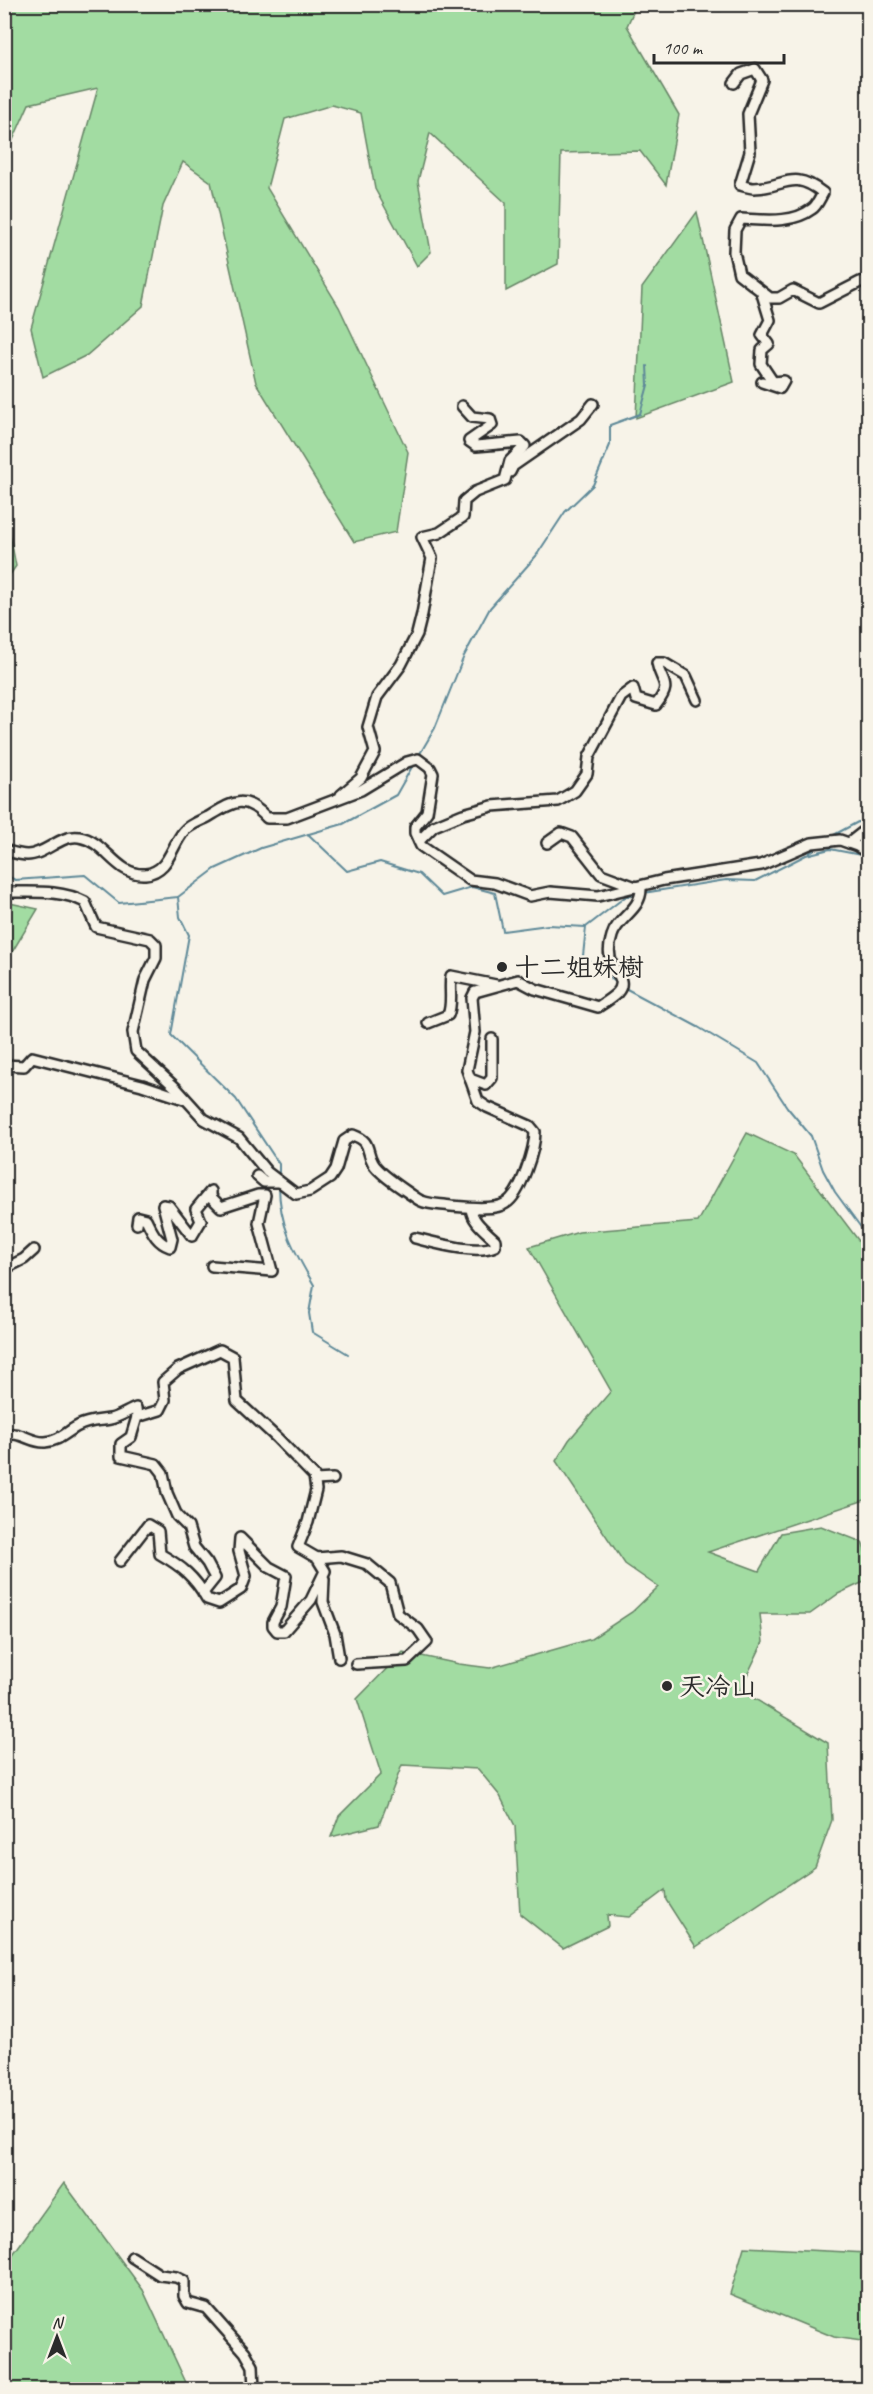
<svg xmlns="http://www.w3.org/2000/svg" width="873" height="2394" viewBox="0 0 873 2394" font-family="Caveat,'LXGW WenKai TC',sans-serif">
<rect width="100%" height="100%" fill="#f7f3e8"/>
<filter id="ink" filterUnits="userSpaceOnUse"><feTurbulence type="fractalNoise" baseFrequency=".0167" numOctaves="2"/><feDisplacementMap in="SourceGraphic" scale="12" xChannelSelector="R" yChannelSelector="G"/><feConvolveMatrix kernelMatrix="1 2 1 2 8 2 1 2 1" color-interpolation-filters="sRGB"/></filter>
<g filter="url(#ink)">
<g fill="#a2dca2" stroke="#668466" stroke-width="1.5">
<polygon points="5,4 736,4 736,5 720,11 636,6 627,26 679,115 666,185 640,151 561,153 558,264 506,291 506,203 430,133 418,181 431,252 417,266 375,189 361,113 332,105 285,119 267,188 339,307 408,452 396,532 354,542 256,383 211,182 183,162 163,206 143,306 87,355 43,377 31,328 98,88 29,104 5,158"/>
<polygon points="697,212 734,382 636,418 642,288"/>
<polygon points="5,509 16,566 5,582 4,582"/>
<polygon points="5,902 38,909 11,954 5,958"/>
<polygon points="747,1133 794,1155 868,1253 868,1499 708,1552 759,1571 781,1533 821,1526 862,1542 868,1559 868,1580 838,1594 810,1614 760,1614 763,1642 740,1690 828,1743 832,1820 815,1867 696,1947 666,1900 665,1890 629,1917 607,1915 608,1926 563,1948 520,1914 515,1826 500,1796 478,1769 402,1765 379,1825 331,1837 339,1816 381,1774 357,1699 403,1652 459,1664 490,1668 591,1639 632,1612 658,1587 625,1564 556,1461 569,1440 611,1391 529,1247 579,1232 698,1222"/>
<polygon points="64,2183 143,2290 189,2389 5,2389 5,2255 11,2257"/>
<polygon points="744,2247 868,2253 868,2342 834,2337 730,2294"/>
</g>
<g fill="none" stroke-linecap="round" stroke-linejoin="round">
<g stroke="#5e8998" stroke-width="2">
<polyline points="418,757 435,728 464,656 490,608 536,556 565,512 593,485 610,445 610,425 640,414 648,385 647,366"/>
<polyline points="308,834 347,871 380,862 419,874 442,896 472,887 495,893 503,931 548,925 586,927 583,956 618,984"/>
<polyline points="830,837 858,822 868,823"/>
<polyline points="809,853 819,846"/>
<polyline points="4,874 15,880 85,875 119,903 178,897 215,869 261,848 343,824 396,795 413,765"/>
<polyline points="643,893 726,880 755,881 806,855 830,849 861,855 868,865"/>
<polyline points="178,897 180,917 189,935 171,1035 236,1099 279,1164 279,1176"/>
<polyline points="586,927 625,897 637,894"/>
<polyline points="623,987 698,1027 758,1063 787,1107 811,1136 823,1170 835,1192 868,1237"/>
<path d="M279,1185C279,1225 294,1251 314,1285L309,1313L312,1332L348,1354"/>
</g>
<defs>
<g id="street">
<path d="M734,83L741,74L755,69L762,80L748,114L750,152L740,185C744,186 750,188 754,188C784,188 792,168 823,193C820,198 817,206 812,209C792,224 765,220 741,219L735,230L734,252L739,274L770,298H779L793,290L819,303L860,282L868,281"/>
<polyline points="762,294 770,320 762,335 769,344 762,350 761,364 773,382 784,381 780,388 762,382"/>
<polyline points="510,472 513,466 581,419 593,404"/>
<polyline points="341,795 361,778 375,752 368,727 377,697 401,665 417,634 422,614 432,558 422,537 439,533 463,517 464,501 475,492 505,480 510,461 525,446 521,442 476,446 469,441 492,425 490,419 472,417 462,406"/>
<path d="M419,841L434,826L463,814L492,806L558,801L575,791L587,774L589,757L621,697L633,688L636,699L656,705C673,683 661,684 657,663H664L686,676L697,700"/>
<polyline points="849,843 868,828"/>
<path d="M4,850C11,852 20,855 27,855C45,855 61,834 79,837C106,841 116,876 145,874C169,872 171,846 184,831C189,825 200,821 208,817C233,802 244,793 267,818H287L361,790L407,762L418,759L430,768L433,774L427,812L415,827V833L421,846L470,880L495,883L530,896L550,892L598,896L664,880L761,865L812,843L840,840L857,846L868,853"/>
<path d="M4,889L11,892C36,892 62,890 85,902L96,927L150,939L156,945V958L145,980L133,1032L136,1051L176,1088L204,1119L239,1138L267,1172L296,1194L310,1191L330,1178L336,1169L344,1141L353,1135C372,1142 365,1149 373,1163C379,1174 405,1190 416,1198C425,1205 440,1204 451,1206C465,1207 495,1211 506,1203C521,1194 535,1148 535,1132L530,1126L487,1107L478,1101L467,1070L475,1032L472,998L475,992L518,980L535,989L598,1007C604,1003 612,998 617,993C627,982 617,974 612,964C608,955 609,945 612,936C617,918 641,910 641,889L601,874L572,837L561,833L547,843"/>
<path d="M428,1023L448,1015C453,1004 449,989 451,976L496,985"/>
<polyline points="4,1065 24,1066 32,1057 142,1085 184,1099"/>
<polyline points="470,1079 486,1085 492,1078 492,1039"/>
<polyline points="257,1176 264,1182 279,1182"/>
<path d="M137,1224L138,1217L146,1219C152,1231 156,1242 170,1247L172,1239L163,1205L169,1206L192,1236L201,1221L196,1209L211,1191V1197L221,1207L258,1195H265L259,1223L272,1271L212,1266"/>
<path d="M415,1238C435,1243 477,1255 495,1246V1240C486,1231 472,1222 471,1208"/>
<polyline points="4,1269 24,1259 34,1250"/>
<polyline points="4,1386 4,1396"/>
<path d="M4,1436C19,1429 30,1443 45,1442C60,1441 66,1432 78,1426C89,1420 99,1421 110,1419C118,1418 128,1411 136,1408L137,1417"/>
<polyline points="315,1480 333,1479"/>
<polyline points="317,1558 341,1556 367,1564 390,1583 398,1614 418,1629 427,1642 407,1661 356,1664"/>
<path d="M120,1561L148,1525L158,1531L160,1554C181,1566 195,1577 207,1599L219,1603L241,1589L246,1576L239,1551L240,1538L269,1567L286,1576L281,1607L273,1622V1626L277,1631H284L311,1600L325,1571L317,1558L298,1547L308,1522L316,1490L314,1476L277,1438L237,1401L233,1357L220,1350L178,1369L163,1382L165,1400L160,1410L137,1417L131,1437L121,1444V1456L156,1464L163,1473L167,1493L177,1516L188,1527L194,1547L207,1563L215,1578L203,1593"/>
<polyline points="324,1579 323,1602 335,1634 339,1658"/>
<polyline points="132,2257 160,2275 176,2277 184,2281 184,2296 188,2303 206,2308 245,2352 253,2366 254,2390"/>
</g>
</defs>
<use href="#street" stroke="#2b2b2b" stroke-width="14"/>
<use href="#street" stroke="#f7f3e8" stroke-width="9"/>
</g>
</g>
<g fill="#2b2b2b" stroke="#f7f3e8" stroke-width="2">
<circle cx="502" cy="967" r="6"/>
<circle cx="667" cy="1686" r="6"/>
</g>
<g text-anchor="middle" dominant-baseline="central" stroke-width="5" stroke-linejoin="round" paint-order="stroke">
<g font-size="26" fill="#2b2b2b" stroke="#f7f3e8" text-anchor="start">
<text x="514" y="967">十二姐妹樹</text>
<text x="679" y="1686">天冷山</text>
</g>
</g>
<rect width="873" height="2394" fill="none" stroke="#f7f3e8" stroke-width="24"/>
<rect x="12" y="12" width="849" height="2370" fill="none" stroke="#2b2b2b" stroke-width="2" filter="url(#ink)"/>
<g transform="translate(57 2337)" stroke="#f7f3e8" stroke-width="4.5" paint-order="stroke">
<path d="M0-4.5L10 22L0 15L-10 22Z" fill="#2b2b2b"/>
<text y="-9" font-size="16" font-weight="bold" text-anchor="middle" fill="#2b2b2b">N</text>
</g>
<path d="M654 54v9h130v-9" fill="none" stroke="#2b2b2b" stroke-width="3"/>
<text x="663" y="54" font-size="18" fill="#2b2b2b" stroke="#f7f3e8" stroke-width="4.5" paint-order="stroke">100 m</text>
</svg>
